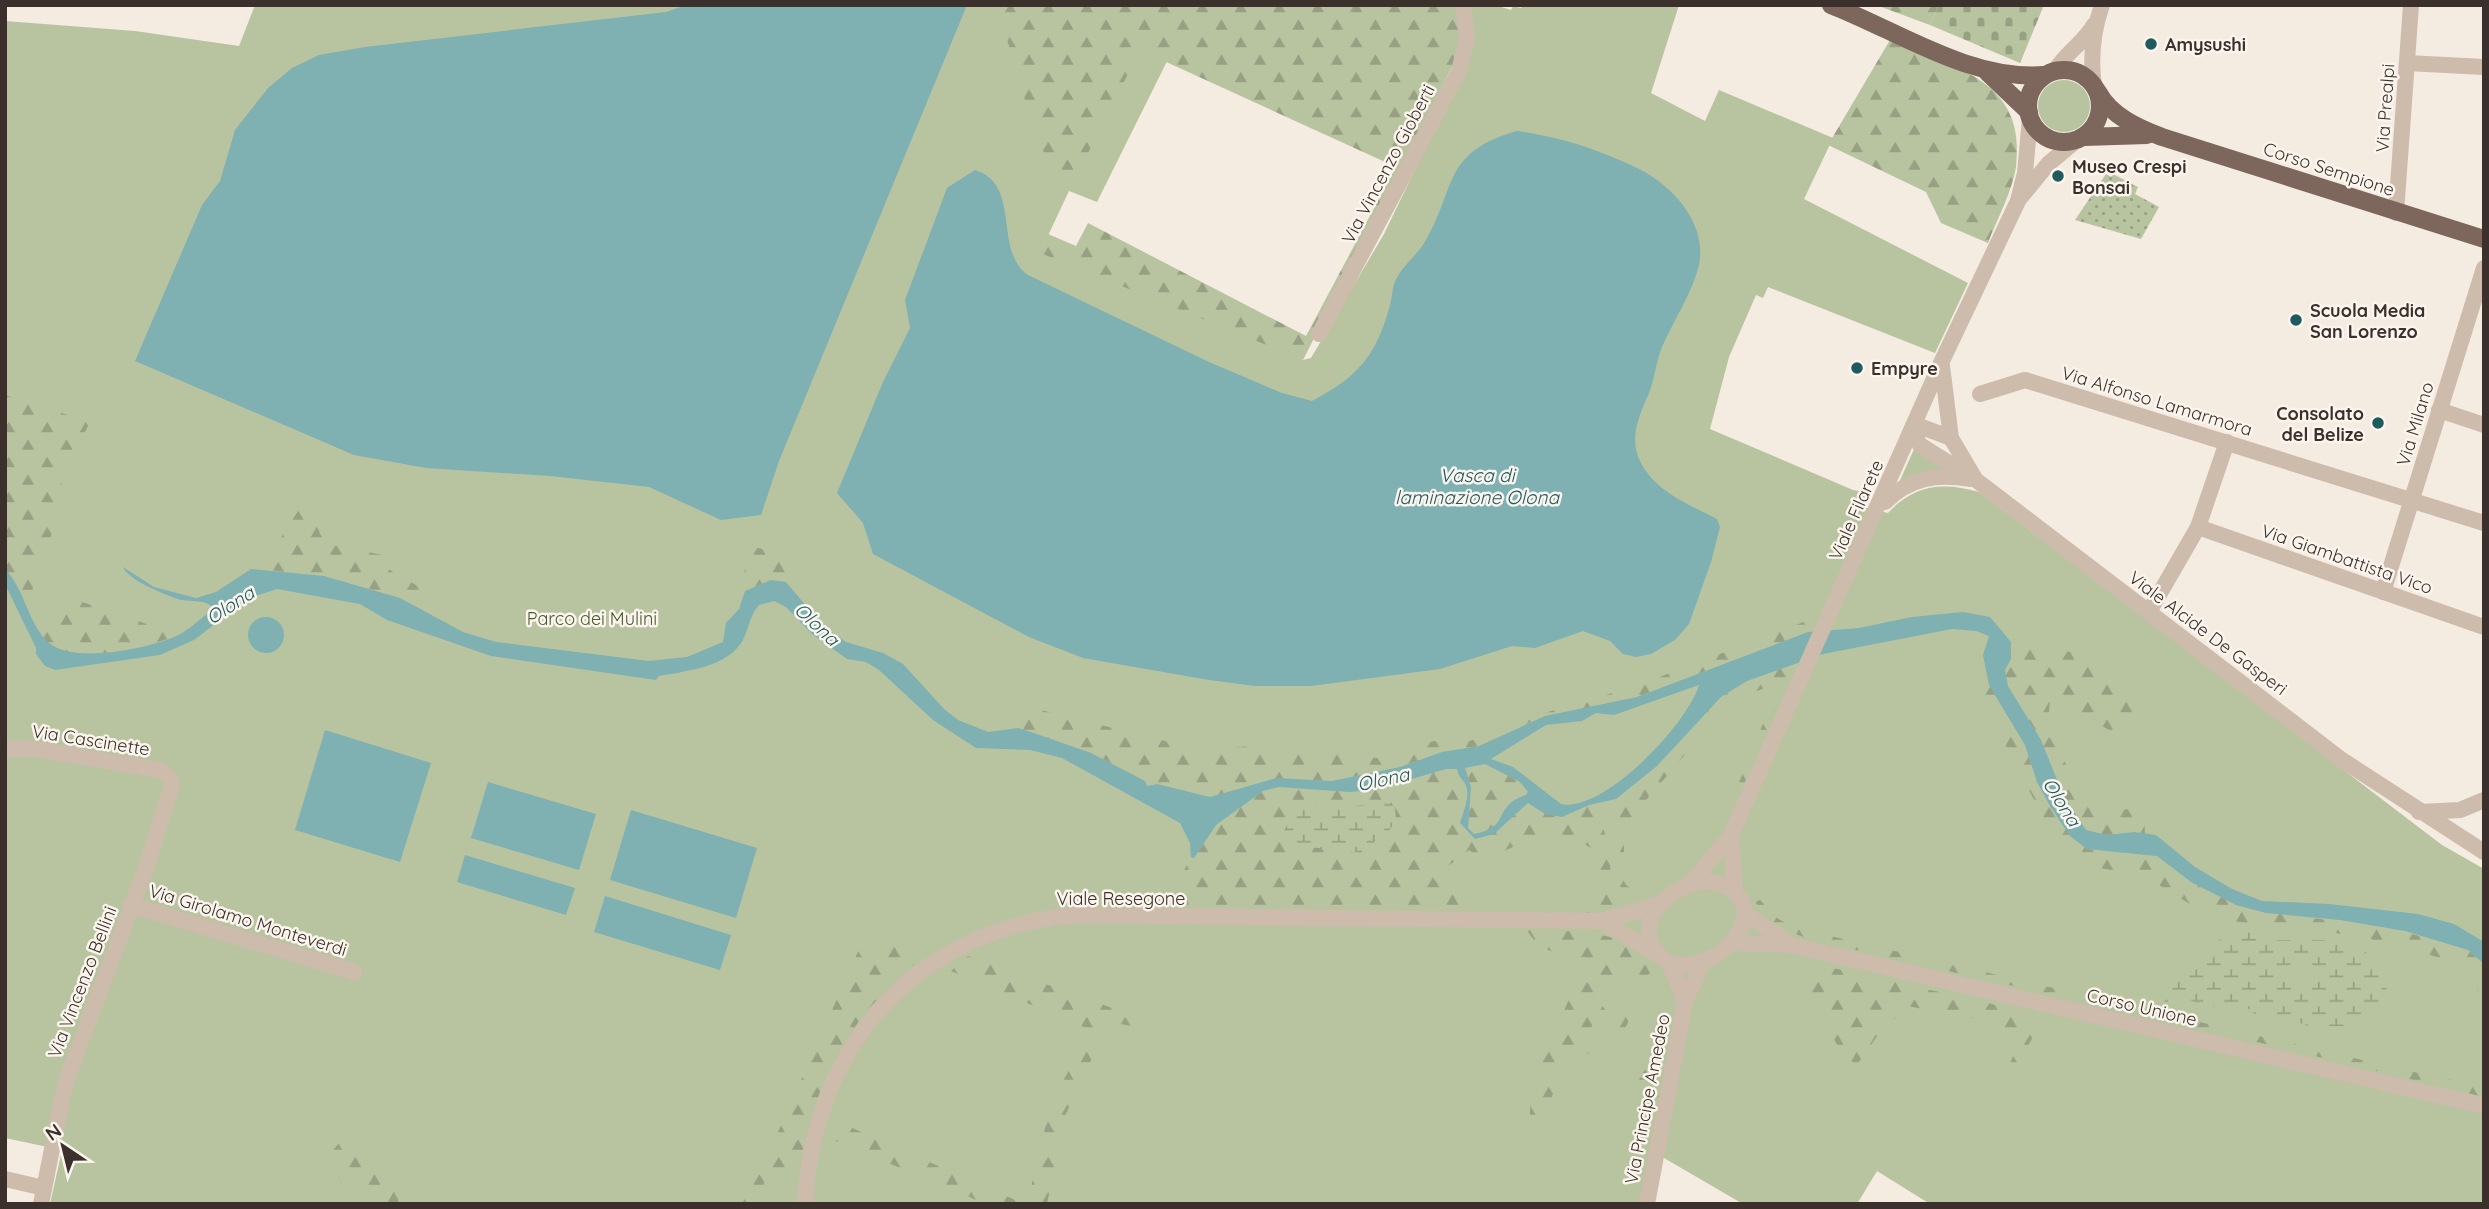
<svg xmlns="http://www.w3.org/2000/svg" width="2489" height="1209" viewBox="0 0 2489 1209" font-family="Quicksand,sans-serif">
<defs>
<pattern id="forest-firs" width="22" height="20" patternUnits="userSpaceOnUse" patternTransform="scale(1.75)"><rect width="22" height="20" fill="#b8c4a0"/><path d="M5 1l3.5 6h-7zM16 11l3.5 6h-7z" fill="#97a083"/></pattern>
<pattern id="wetland-marsh" width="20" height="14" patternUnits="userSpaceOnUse" patternTransform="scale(1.75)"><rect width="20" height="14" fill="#b8c4a0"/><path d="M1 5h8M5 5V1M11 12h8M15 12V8" fill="none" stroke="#97a083"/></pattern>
<pattern id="cemetery-stones" width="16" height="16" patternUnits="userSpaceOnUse" patternTransform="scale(1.75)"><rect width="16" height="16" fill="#b8c4a0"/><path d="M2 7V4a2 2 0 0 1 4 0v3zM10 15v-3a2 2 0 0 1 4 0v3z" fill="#97a083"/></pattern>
<pattern id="garden-dots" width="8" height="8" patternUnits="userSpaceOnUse" patternTransform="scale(1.75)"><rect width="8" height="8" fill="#b8c4a0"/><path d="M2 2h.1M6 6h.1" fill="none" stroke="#97a083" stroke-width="1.8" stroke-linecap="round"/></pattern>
</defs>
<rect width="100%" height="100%" fill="#f4ebe1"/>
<g fill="#b8c4a0">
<path d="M255,5H1195L1097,202L1069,191L1044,244L1303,360L1311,358L1384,234L1467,62L1468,5H1495L1511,10L1513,6L1521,8L1523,5H1679L1651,93L1705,121L1719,90L1833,138L1804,199L1968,283L1935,353L1768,287L1763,298L1756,295L1729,357L1710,429L1853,490L1870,493L1863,507L1888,513C1915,484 1943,482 1979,492L2442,845L2484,869V1204H1930L1877,1171L1857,1204H1743L1664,1158L1650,1155L1641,1204H50L62,1150L5,1138V21L135,31L239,46Z"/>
<circle cx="2064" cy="106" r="26"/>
<polygon points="1915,447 1952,474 1898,485"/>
</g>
<g fill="url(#forest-firs)" fill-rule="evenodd">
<polygon points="1009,5 1456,5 1463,45 1303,360 1038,252 1048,234 1076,246 1088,223 1306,336 1396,167 1140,50 1074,181 1048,164 1027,107 1001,19"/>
<polygon points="1876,5 1939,5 1930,25"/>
<path d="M1890,40C1954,68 2027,79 2016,167C2012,192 1997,219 1988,243L1941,223L1926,192L1828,145Z"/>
<path d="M5,395L90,422L62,478L60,510L31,594V601L52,625H56L66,597L135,619L174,637C143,647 75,666 48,643C31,629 21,597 13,577L5,569Z"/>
<polygon points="298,511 316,518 320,534 327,544 393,557 382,563 394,573 425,590 419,609 400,598 335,578 261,569"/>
<polygon points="744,545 791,555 797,566 797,575 788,583 771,580 745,591"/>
<polygon points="1806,621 1811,625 1808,632 1637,697 1532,721 1507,736 1479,746 1442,752 1400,767 1332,781 1276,778 1211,797 1157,784 1146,786 1145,781 1091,753 1018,728 1020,707 1029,707 1197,749 1255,746 1377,758 1434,741 1465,742 1495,735 1541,714 1636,686"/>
<path d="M2032,643L2074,653L2108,675L2148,712L2121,737L2052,697C2038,727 2079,786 2093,815L2144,806L2145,837L2089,835L2079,828L2042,756L2019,739L2025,745L2037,782L2060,822L2087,849L2154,855L2215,895L2256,911L2391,928L2468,950L2484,964V1007L2476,986L2460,963L2363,937L2300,928L2268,929L2206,914L2146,877L2085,865L2057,844L1975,686L2000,662L2008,644Z"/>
<polygon points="1795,662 1731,815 1727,812 1780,682 1739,698 1718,716 1624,826 1620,837 1608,826 1600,804 1616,799 1634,787 1721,697 1747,681"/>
<path d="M1470,765C1487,764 1521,778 1529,793C1525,796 1518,798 1513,801C1496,815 1505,828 1474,834L1468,829L1471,787L1465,768Z"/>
<path d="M1453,768L1457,769L1458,775L1467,789L1460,826L1475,839L1506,824L1517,810L1528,803L1539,811L1569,817L1589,805H1597L1606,838L1616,906L1601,913L1522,914L1164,909L1191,857L1194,858C1211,831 1243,792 1278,787C1308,784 1339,793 1370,790C1399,787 1424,771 1453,768ZM1535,837L1576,839L1594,850L1596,902L1592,907L1499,911L1478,903L1460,891L1447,890L1433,878L1469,850C1486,866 1515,844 1535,837Z"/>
<polygon points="1624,841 1624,852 1629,860 1628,869 1621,876 1626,885 1634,890 1649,882 1656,887 1620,901 1613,844"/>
<path d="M1760,900L1777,918L1792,927L2444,1079L2484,1084V1097L2228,1035L1817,941C1790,933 1772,926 1755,902Z"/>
<path d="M1527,930C1573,931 1619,928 1654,962V970L1644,978L1619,965L1602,1006L1613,1018L1619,1008L1629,1013C1630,1024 1624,1032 1614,1034L1604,1028L1601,1020L1594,1018L1587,1046L1647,1081L1652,1077L1637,1070L1635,1064L1642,1059L1666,1070L1661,1100L1577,1047L1551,1098L1546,1121L1539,1126H1531C1523,1081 1566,1011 1583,969L1584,960C1563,956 1539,952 1527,930Z"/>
<path d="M883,941L923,951L924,957C849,1015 817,1076 799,1168L773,1170L751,1204H742L774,1141L861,945Z"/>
<polygon points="968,956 1137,1017 1137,1027 1109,1022 1066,1114 1047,1204 1027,1204 1051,1103 1091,1030 951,971"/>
<path d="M1811,963L2045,1016L1998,1098L1999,1087L2023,1035L1977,1019L1907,1006L1878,1035L1857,1065L1844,1056L1832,1036C1840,1006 1810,1015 1808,991C1807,983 1811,972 1811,963Z"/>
<polygon points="832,1119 1024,1204 986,1204 824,1136"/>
<polygon points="350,1137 364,1143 399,1196 398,1204 367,1204 367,1196 341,1183 328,1156 339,1143"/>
</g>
<g fill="url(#wetland-marsh)" fill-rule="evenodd">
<polygon points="1389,800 1395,808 1396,820 1389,831 1374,842 1372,848 1353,852 1309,847 1284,838 1282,834 1297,808 1305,804 1335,810"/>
<path d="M2248,932C2257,933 2265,939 2274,940C2320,941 2358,932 2388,974L2386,991L2375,1010L2359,1022L2345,1026H2308L2284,1017L2256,1015L2244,1005C2225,1005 2205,1011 2189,999L2167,1014L2160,1013C2164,993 2203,949 2221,939C2229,935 2239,934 2248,932ZM2305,961L2315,966L2316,974L2312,979L2299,982L2286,977L2285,969L2293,962Z"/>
</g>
<polygon fill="url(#cemetery-stones)" points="1939,5 2044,5 2020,63 1930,25"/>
<polygon fill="url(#garden-dots)" points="2106,174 2111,177 2113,174 2138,187 2135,194 2159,207 2141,239 2075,220"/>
<g fill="#7fb0b2" fill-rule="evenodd">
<polygon points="686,5 967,5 779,461 761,515 721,520 649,487 550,476 426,468 354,455 135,361 202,205 220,181 235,130 268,88 292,68 319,55 365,47 666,12"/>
<path d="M1517,131C1557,136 1597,149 1633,166C1669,182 1708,221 1699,265C1692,293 1674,320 1662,347C1656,361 1655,378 1649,393C1639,416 1628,439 1641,463C1656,492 1690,505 1717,519L1720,527L1711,562L1689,624L1675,640L1651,654L1636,657L1623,654L1610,641L1583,631L1535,648L1512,646L1440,669L1311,686H1255L1209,680L1083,658L1029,637L873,554L863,523L837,493L883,382L910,328L905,300L947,188L975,170C1022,184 993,251 1028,275L1209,362L1282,393L1312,401C1359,376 1376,356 1390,305C1392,298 1392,291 1394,284C1400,268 1414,258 1423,245C1458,188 1440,153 1517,131Z"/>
<path d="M123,567L154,587L196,598L216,592L251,569L324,576L400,598L463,632L496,642L649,661L687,657L723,642L726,623L739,609L745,591L771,580L786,582L823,626L846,642L883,653L903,664L944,709L958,720L988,732L1018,728L1031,732L1091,753L1145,781L1147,786L1157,784L1210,797L1276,778L1332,781L1356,776L1400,767L1442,752L1479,746L1545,716L1637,697L1808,632L1859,628L1912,617L1963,612L1990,617L2011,642V659L2005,670L2008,686L2041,740L2064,797L2086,830L2107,835L2134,832L2156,835L2195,867L2232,889L2262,901L2329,904L2418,914L2454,924L2484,942V964L2468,950L2405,931L2340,920L2266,913L2236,905L2191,882L2157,856L2087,849L2070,836L2050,806L2037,782L2025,745L1989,685L1983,655L1989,636L1976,631L1952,629L1823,654L1747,681L1721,697L1657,766L1616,799L1589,805L1562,817L1545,814L1528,803L1494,834L1475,839L1460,823C1463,814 1469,798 1467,789C1466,781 1458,778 1457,769H1446L1374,790L1350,792L1279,787L1263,791L1216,825L1194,858L1191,857L1190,843L1180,823L1062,758L1030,750L976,748L933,720L879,670L866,662L847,659L811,633L786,607L774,601L759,605C750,615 749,628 743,640C728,667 687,671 659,676L656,680L491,656L387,620L360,604L277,589L249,598L194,640L160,655L55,670L45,666L36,654V648L5,584V569C24,588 27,619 45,639C67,666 145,649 174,637C189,631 200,618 214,609C205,598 192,603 178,599C163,594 128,580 123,567ZM1699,685C1688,723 1604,813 1561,804L1513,767L1491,759L1546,725L1582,721L1596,713L1614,715ZM1485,764L1520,782L1529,793C1525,796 1517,798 1513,801C1495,815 1507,827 1474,834L1468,828L1471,787L1465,768Z"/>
<circle cx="266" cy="635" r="18"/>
<polygon points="325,730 431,763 400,862 295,830"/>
<polygon points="488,782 596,814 579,870 471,838"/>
<polygon points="631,810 757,848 736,918 610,880"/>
<polygon points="465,855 575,888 566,915 457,882"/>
<polygon points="605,896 731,935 720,970 594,932"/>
</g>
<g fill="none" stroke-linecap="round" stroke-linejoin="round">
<g stroke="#cdbbac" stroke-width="16">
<polyline points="2407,63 2484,67"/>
<path d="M2055,71C2065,53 2084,43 2094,25"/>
<path d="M2094,86C2090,59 2093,31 2102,5"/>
<polyline points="2021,197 2048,164 2078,139"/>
<polyline points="2396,213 2411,5"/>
<polyline points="1319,334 1459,71 1467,38 1463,5"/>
<polyline points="1942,366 1951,438 1974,477"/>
<polyline points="1980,394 2025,380 2484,523"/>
<polyline points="2439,410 2484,425"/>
<polyline points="1912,429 1920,445 1976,480 2342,760 2484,852"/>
<polyline points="1912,429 1922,427 1951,438"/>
<path d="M1885,502C1909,478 1937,473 1970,479"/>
<polyline points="2198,527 2484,627"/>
<polyline points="2383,592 2484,268"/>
<polyline points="2149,612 2198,527 2227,442"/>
<polyline points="5,749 36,749 159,770 169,777 172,785 146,868 65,1084 41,1204"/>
<polyline points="2419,812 2460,810 2484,800"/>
<polyline points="1731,835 1735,894"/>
<path d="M1705,881C1783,890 1731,976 1670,964C1623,932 1662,887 1705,881Z"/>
<polyline points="1691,883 1731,835 1941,363 2018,201 2025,173 2030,118"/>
<polyline points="131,905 354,972"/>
<polyline points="1745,913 1791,945"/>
<polyline points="1602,921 1656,954"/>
<polyline points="1731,943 1791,945 2484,1106"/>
<polyline points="1670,964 1685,1002"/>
<polyline points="5,1179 44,1188"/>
<path d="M805,1204C813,1046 916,929 1075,915L1602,921L1657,905"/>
<polyline points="1647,1204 1685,1002 1702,964"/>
</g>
<g stroke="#7d675c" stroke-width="18">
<path d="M1831,5C1898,31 1970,81 2044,75"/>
<circle cx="2064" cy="106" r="36"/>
<polyline points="1988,73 2029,112"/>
<path d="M2098,92C2111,116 2138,128 2162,137L2484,239"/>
<polyline points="2084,137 2147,135"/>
</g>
</g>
<g fill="#1f5a5e" stroke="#fbf5ee" stroke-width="2.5">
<circle cx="2151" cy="44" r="7"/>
<circle cx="2058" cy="176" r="7"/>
<circle cx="2296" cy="320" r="7"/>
<circle cx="1857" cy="368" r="7"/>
<circle cx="2378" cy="423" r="7"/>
</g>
<g text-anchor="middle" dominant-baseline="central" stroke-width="5" stroke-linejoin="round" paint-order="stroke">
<g font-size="18" font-weight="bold" fill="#3b302b" stroke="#fbf5ee" text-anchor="start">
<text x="2165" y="44">Amysushi</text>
<text x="2072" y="166">Museo Crespi<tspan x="2072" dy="21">Bonsai</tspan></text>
<text x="2310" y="310">Scuola Media<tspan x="2310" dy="21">San Lorenzo</tspan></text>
<text x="1871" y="368">Empyre</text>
<text x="2364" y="413" text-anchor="end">Consolato<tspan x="2364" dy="21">del Belize</tspan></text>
</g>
<g font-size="18" fill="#3b302b" stroke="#fbf5ee">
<text transform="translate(2385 108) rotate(-86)">Via Prealpi</text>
<text transform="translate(1388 164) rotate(-62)">Via Vincenzo Gioberti</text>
<text transform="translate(2329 169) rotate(18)">Corso Sempione</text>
<text transform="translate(2157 401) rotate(17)">Via Alfonso Lamarmora</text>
<text transform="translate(2415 424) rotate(-73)">Via Milano</text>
<text transform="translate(1856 510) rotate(-66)">Viale Filarete</text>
<text transform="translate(2347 559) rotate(19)">Via Giambattista Vico</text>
<text transform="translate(2208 633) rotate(37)">Viale Alcide De Gasperi</text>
<text transform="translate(91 740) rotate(9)">Via Cascinette</text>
<text x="1121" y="898">Viale Resegone</text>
<text transform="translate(248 920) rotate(17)">Via Girolamo Monteverdi</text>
<text transform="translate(82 982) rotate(-69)">Via Vincenzo Bellini</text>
<text transform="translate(2142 1007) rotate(13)">Corso Unione</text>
<text transform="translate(1647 1099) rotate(-79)">Via Principe Amedeo</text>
</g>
<g font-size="18" fill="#4a5a2e" stroke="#fbf5ee">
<text x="592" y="618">Parco dei Mulini</text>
</g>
<g font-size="19" font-style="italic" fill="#1f5a5e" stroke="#fbf5ee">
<text x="1477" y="475">Vasca di<tspan x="1477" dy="22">laminazione Olona</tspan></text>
<text transform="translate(230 605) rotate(-33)">Olona</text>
<text transform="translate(817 624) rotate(43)">Olona</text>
<text transform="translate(1383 779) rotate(-12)">Olona</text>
<text transform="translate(2062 802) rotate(58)">Olona</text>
</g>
</g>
<rect width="2489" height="1209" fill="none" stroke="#3b302b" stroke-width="14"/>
<g transform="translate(63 1146) rotate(325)" stroke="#fbf5ee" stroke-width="5" paint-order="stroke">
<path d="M0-5L12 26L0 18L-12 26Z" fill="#3b302b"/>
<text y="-10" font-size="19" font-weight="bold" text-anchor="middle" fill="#3b302b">N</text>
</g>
</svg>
